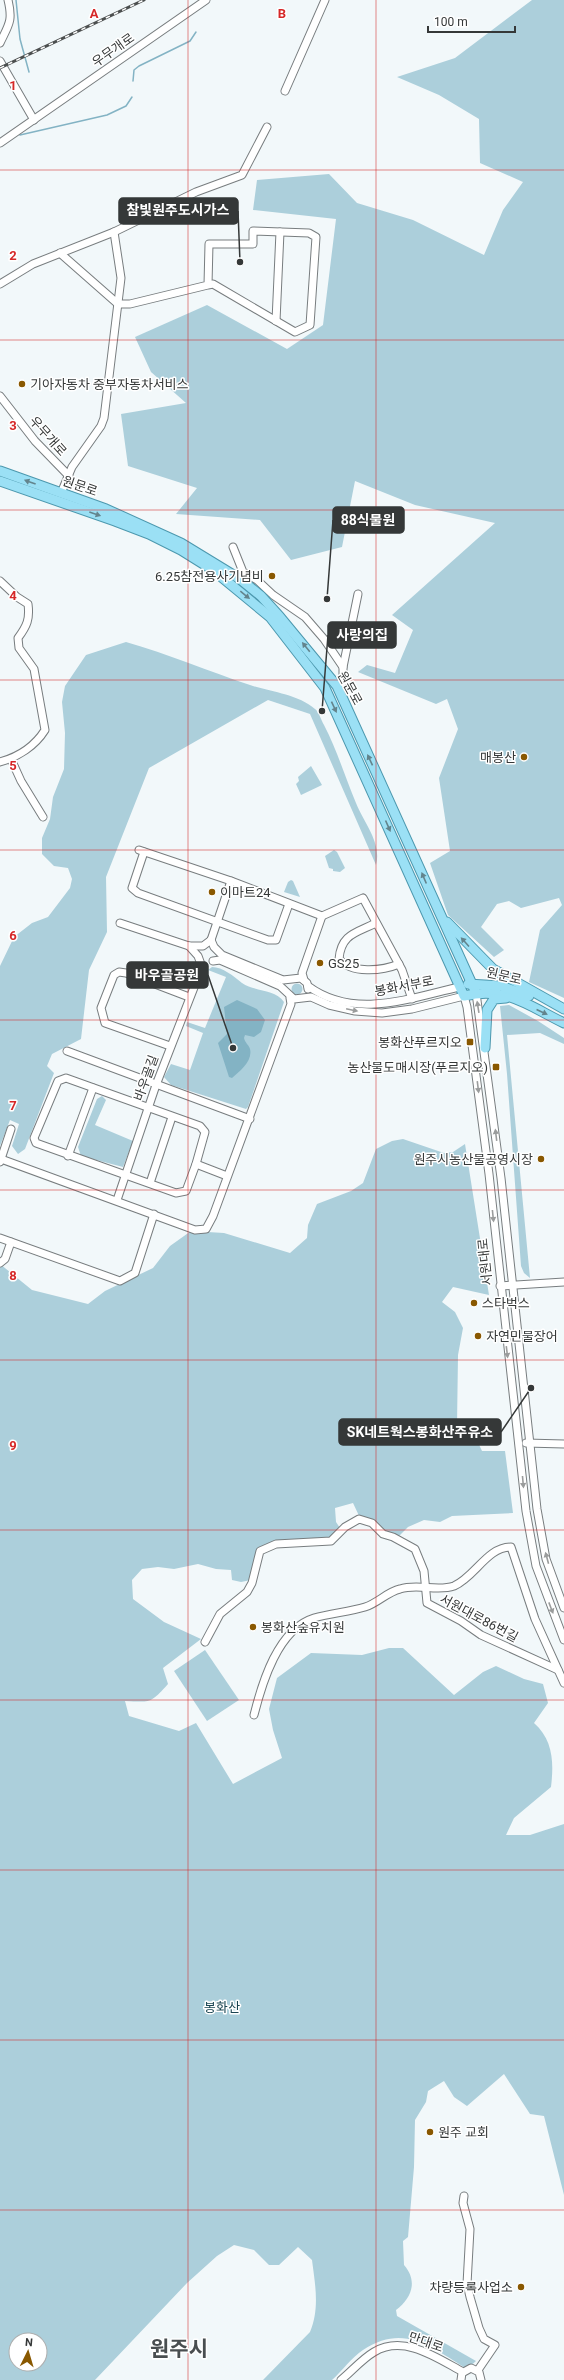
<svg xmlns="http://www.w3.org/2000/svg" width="564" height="2380" viewBox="0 0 564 2380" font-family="Roboto,'Noto Sans KR',sans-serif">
<rect width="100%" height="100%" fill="#f2f8fa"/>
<g fill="#accfdb" fill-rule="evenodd">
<polygon points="532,0 564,0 564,998 529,982 540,930 562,905 559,898 521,908 509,901 497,904 481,927 504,950 494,957 448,915 430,863 450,851 439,778 458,729 447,699 436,704 358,672 367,665 395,673 413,630 392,615 495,523 415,505 355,481 342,547 291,560 260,520 176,514 197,488 128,466 121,414 186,403 151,372 135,337 207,305 287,349 323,325 336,219 253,210 257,180 329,174 357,203 413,220 484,255 503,210 523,182 480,163 479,119 439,95 397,77 455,58"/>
<path d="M126,642C168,654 208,671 250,685C270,692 298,694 315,709C319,712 321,720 324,725C337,750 345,777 356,803C364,823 382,843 376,865L310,714L268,700L149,768L106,877L107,932L89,970L81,1039L52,1054L47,1066L54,1073L25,1149L18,1154L12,1146L19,1124L10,1120L0,1146V966L14,937L32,923L48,917L70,888L72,879L68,868L54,866L42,854V838L50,819L53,797L64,769L65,733L62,702L65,686L86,655Z"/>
<polygon points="311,766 322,785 301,795 296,784 299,781 298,777"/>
<polygon points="334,850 337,852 345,868 340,872 333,871 333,869 329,868 325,856"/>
<polygon points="291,880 293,881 300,897 284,892 288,882"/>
<path d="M212,967C223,967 233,976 242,983C255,992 275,989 284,1002L248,1107L246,1109L171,1085L164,1077L171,1064L190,1070L203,1033L186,1026L187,1022L205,1028L226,977L208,970Z"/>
<circle cx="297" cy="989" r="5.5"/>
<polygon points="509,1005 538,1021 564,1038 564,1044 540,1033 507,1035 530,1278 524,1273 521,1266 507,1074 500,1006"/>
<polygon points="102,1096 106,1100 95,1125 133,1141 123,1167 81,1156 78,1147 97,1099"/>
<path d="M403,1139L444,1153L453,1152L465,1144L489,1295L453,1287L442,1302L455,1312L463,1328L458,1355L457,1425L473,1432L482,1451H505L513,1513L452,1516L440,1522L424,1520L408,1527L399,1536L384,1532L361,1520L353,1503L335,1508L336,1522L342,1531L330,1540L262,1549L251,1580L241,1582L232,1580L231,1570L216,1569L198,1564L174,1569L158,1567L142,1569L132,1580L133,1599L164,1622L201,1639L163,1668L168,1684C150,1704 151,1702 125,1701L129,1716L179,1731L196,1723L233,1784L282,1758L273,1730L269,1709L277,1678L311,1653L362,1655L389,1648H403L454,1695L483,1672L496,1666L524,1679L543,1684L548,1703L534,1723C553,1740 554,1762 551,1787L514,1818L506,1835H530L564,1824V2195L544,2116L530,2114L504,2074L467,2106L454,2097L444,2081L428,2091L426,2102L415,2120L414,2167L408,2237L403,2241L404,2265C418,2281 412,2298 396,2310L397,2316L476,2361L467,2369C431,2347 404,2323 363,2350C352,2357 342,2371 332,2380H263L310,2332C320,2308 315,2284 312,2260L298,2247L279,2265H269L254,2250L234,2245L217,2256L187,2283L95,2380H0V1264L32,1290L88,1304L105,1291L153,1268L170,1246L191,1231L224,1233L290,1253L307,1238L308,1225L317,1204L351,1191L363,1183L376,1149L392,1141ZM16,2340H40V2364H16Z"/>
<polygon points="205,1650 239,1700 207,1721 174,1671"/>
</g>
<path fill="#83b3c4" d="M237,1000L257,1009L265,1020L261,1032L254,1037L245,1035L244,1038C245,1043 249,1045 250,1049C253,1061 240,1071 232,1078L229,1077L218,1043L227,1034L224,1007Z"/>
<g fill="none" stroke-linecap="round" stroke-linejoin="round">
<g stroke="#83b3c4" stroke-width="1.5">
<polyline points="16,0 20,39 29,72"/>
<polyline points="133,81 134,70 139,66 190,41 196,32"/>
<polyline points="20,135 107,115 126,106 132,97"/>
</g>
<defs>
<g id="minor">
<path d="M0,43C9,24 13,21 8,0"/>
<polyline points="0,61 34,120"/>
<polyline points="285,91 325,0"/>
<polyline points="0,143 206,0"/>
<polyline points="60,253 118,304 130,304 208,285 213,284 295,332 310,325 316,237 309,233 253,231 253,244 209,244 208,285"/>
<polyline points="0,284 33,264 114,232 196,192 242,175 267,127"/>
<polyline points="276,321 280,232"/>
<polyline points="0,396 35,441 69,476"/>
<polyline points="61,493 72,467 101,426 104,418 121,278 114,232"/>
<polyline points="233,547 243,572 257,580 273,595 305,617 324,639 343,667 343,682 337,686"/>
<path d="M0,581L17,597L28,604C30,619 27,626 18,638L19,648L34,669L45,730C35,746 18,757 0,762"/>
<polyline points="343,667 358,594"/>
<polyline points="11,759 21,781 43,817"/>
<polyline points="139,850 231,881 322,916 363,898 402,970 412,999"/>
<polyline points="144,852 132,888 138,893 268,940 276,940 289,904"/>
<polyline points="120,923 189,946 203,946 211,940"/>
<path d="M376,923C356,933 341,934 339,959C351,974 382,971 399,964"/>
<polyline points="211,940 214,947 222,955 283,980 301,978 307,983 308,989"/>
<polyline points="211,940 231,881"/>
<polyline points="189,946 198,956 202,967"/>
<polyline points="213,961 220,960 280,986 294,999 311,997 329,1005 355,1011 382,1013 412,1009 464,996 467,1007 489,1174 526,1511 536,1566 564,1640"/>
<polyline points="304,980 302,973 322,916"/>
<path d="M308,986C354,1020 410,998 459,987"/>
<polyline points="476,993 501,1178 537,1509 546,1559 564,1608"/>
<polyline points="170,1046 105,1023 101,1008 114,975 119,972 126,973 189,997"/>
<polyline points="67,1051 250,1119"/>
<polygon points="66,1078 200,1126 205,1132 196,1164 186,1191 176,1193 36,1143 34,1138 58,1081"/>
<polyline points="68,1156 93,1088"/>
<polyline points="1,1159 195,1230 206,1229 213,1216 291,1004 290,998"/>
<polyline points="0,1162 11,1129"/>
<polyline points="196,1164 227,1176"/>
<polyline points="150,1183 172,1117"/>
<polyline points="117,1200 156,1085 202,967"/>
<polyline points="0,1238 120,1281 135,1273 154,1214"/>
<polyline points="0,1263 5,1259 11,1242"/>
<polyline points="500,1286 564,1282"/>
<polyline points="526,1443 564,1444"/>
<polyline points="205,1642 220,1614 247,1592 252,1583 260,1551 276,1544 331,1541 345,1527 359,1519 372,1523 383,1534 393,1537 415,1549 424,1571 427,1603 461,1621 481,1635 558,1670"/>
<path d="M254,1715C262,1683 278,1629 314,1618C331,1613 349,1612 365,1607C378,1603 387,1592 400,1589C418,1583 437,1592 454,1586C475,1577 487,1547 511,1547L535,1619L564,1683"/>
<polyline points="464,2196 463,2203 470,2229 467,2284 470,2297 479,2328 484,2339 495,2345 478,2370"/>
<path d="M341,2380C352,2371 362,2359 374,2352C404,2334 437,2358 463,2372"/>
<polyline points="461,2380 462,2373 471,2368 479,2372 481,2380"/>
</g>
<g id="major">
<polyline points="0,471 106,509 181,543 240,579 261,596 280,617 337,686 476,993"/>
<path d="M0,481L115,521L149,534L181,550L213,570L270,617L325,688L464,996C506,986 527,1005 564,1023"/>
<polyline points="447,922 493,969 564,1009"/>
<polyline points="468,984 501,986 529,996"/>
<polyline points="485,1048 487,1010 494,999 506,998"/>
</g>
</defs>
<use href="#minor" stroke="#787d7f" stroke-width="9"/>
<use href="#major" stroke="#4c98ae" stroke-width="11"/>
<use href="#minor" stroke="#fff" stroke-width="7"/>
<use href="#major" stroke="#9be0f5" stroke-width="9"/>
<defs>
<polyline id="rail" points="0,68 144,0"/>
</defs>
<use href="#rail" stroke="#4c4f4f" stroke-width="3"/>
<use href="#rail" stroke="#fff" stroke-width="1.5" stroke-dasharray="4.5" stroke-linecap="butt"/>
</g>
<defs><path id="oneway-solid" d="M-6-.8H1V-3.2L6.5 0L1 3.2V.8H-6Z"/></defs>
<g fill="#63848d">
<use href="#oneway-solid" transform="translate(30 482) rotate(-160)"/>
<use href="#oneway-solid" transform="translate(95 514) rotate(19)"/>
<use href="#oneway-solid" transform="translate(245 595) rotate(39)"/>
<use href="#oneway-solid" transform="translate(306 647) rotate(-129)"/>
<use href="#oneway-solid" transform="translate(334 707) rotate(65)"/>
<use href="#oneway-solid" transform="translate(370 760) rotate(-115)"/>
<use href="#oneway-solid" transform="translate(388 826) rotate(66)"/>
<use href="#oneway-solid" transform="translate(424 878) rotate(-113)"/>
<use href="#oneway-solid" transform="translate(465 942) rotate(-132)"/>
<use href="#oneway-solid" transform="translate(542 1012) rotate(25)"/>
</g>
<g fill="#9a9c9c">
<use href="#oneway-solid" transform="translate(478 1007) rotate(-99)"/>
<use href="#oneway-solid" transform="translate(352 1010) rotate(12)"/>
<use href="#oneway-solid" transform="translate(478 1087) rotate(83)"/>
<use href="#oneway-solid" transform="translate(496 1135) rotate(-97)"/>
<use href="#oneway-solid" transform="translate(493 1216) rotate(84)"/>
<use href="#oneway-solid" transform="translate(507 1352) rotate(83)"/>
<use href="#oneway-solid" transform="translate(523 1482) rotate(85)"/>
<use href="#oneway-solid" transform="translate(547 1558) rotate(-105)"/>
<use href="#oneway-solid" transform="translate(551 1608) rotate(69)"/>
</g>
<path fill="none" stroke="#d62828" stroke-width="1" stroke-opacity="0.55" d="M188,0V2380M376,0V2380M0,170H564M0,340H564M0,510H564M0,680H564M0,850H564M0,1020H564M0,1190H564M0,1360H564M0,1530H564M0,1700H564M0,1870H564M0,2040H564M0,2210H564"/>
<g fill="#895800" stroke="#fff" stroke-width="1.5">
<circle cx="22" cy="384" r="4"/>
<circle cx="272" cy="576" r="4"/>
<circle cx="524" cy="757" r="4"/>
<circle cx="212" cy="892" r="4"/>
<circle cx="320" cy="963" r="4"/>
<rect x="466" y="1038" width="8" height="8" rx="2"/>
<rect x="492" y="1063" width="8" height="8" rx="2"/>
<circle cx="541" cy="1159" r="4"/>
<circle cx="474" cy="1303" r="4"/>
<circle cx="478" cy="1336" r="4"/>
<circle cx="253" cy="1627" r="4"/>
<circle cx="430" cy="2132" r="4"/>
<circle cx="521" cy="2287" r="4"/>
</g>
<g text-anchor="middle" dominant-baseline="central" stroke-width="3" stroke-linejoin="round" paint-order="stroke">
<g font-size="13" fill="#353838" stroke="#fff">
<text transform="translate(113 50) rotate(-35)">우무개로</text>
<text transform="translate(48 436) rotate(48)">우무개로</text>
<text transform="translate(80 486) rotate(19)">원문로</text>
<text transform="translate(350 688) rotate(61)">원문로</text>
<text transform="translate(504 976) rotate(13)">원문로</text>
<text transform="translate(404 986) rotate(-11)">봉화서부로</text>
<text transform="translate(146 1078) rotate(-70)">바우골길</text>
<text transform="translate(485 1262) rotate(-96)">서원대로</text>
<text transform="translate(479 1618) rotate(28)">서원대로86번길</text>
<text transform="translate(426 2342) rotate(19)">만대로</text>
</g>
<g font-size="13" fill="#353838" stroke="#fff" text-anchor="start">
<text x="30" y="384">기아자동차 중부자동차서비스</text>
<text x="264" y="576" text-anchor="end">6.25참전용사기념비</text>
<text x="516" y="757" text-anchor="end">매봉산</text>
<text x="220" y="892">이마트24</text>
<text x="328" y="963">GS25</text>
<text x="462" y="1042" text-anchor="end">봉화산푸르지오</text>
<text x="488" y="1067" text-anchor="end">농산물도매시장(푸르지오)</text>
<text x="533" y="1159" text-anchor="end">원주시농산물공영시장</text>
<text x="482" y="1303">스타벅스</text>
<text x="486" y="1336">자연민물장어</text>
<text x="261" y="1627">봉화산숲유치원</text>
<text x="438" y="2132">원주 교회</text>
<text x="513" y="2287" text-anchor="end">차량등록사업소</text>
</g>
<g font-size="13" fill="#1a4552" stroke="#fff">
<text x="222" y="2007">봉화산</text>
</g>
<g font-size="21" font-weight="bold" fill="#494e50" stroke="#fff">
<text x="179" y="2349">원주시</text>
</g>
</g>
<g font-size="13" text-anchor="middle" font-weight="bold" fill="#d62828" stroke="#fff" stroke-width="3" stroke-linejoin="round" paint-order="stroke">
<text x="94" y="18">A</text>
<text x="282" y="18">B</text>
<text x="13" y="90">1</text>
<text x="13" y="260">2</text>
<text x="13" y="430">3</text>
<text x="13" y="600">4</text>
<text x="13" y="770">5</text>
<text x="13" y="940">6</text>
<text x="13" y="1110">7</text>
<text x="13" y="1280">8</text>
<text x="13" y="1450">9</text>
</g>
<path fill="none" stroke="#353838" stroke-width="1.5" d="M240 262L238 211M327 599L333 520M322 711L328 635M233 1048L208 975M531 1388L501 1432"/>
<g fill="#353838" stroke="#fff" stroke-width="1.5">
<circle cx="240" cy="262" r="4"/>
<circle cx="327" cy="599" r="4"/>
<circle cx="322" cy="711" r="4"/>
<circle cx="233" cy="1048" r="4"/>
<circle cx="531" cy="1388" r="4"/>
</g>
<g fill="#353838" stroke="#353838" stroke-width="1.5">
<rect x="119" y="198" width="119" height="26" rx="4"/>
<rect x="333" y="507" width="71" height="26" rx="4"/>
<rect x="328" y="622" width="68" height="26" rx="4"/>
<rect x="127" y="962" width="81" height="26" rx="4"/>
<rect x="339" y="1419" width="162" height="26" rx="4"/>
</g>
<g font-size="14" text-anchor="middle" font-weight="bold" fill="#fff">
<text x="178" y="215">참빛원주도시가스</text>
<text x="368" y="525">88식물원</text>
<text x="362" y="640">사랑의집</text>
<text x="167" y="980">바우골공원</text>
<text x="420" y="1437">SK네트웍스봉화산주유소</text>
</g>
<g transform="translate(28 2352) rotate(5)"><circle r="19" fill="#ffffff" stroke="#aeafaf"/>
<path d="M0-3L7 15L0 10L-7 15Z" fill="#895800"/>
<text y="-6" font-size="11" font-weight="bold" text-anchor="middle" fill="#353838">N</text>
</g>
<path d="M428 26v6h87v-6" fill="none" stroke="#353838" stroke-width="2"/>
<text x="434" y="26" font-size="12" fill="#353838" stroke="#ffffff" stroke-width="3" paint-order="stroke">100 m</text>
</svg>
